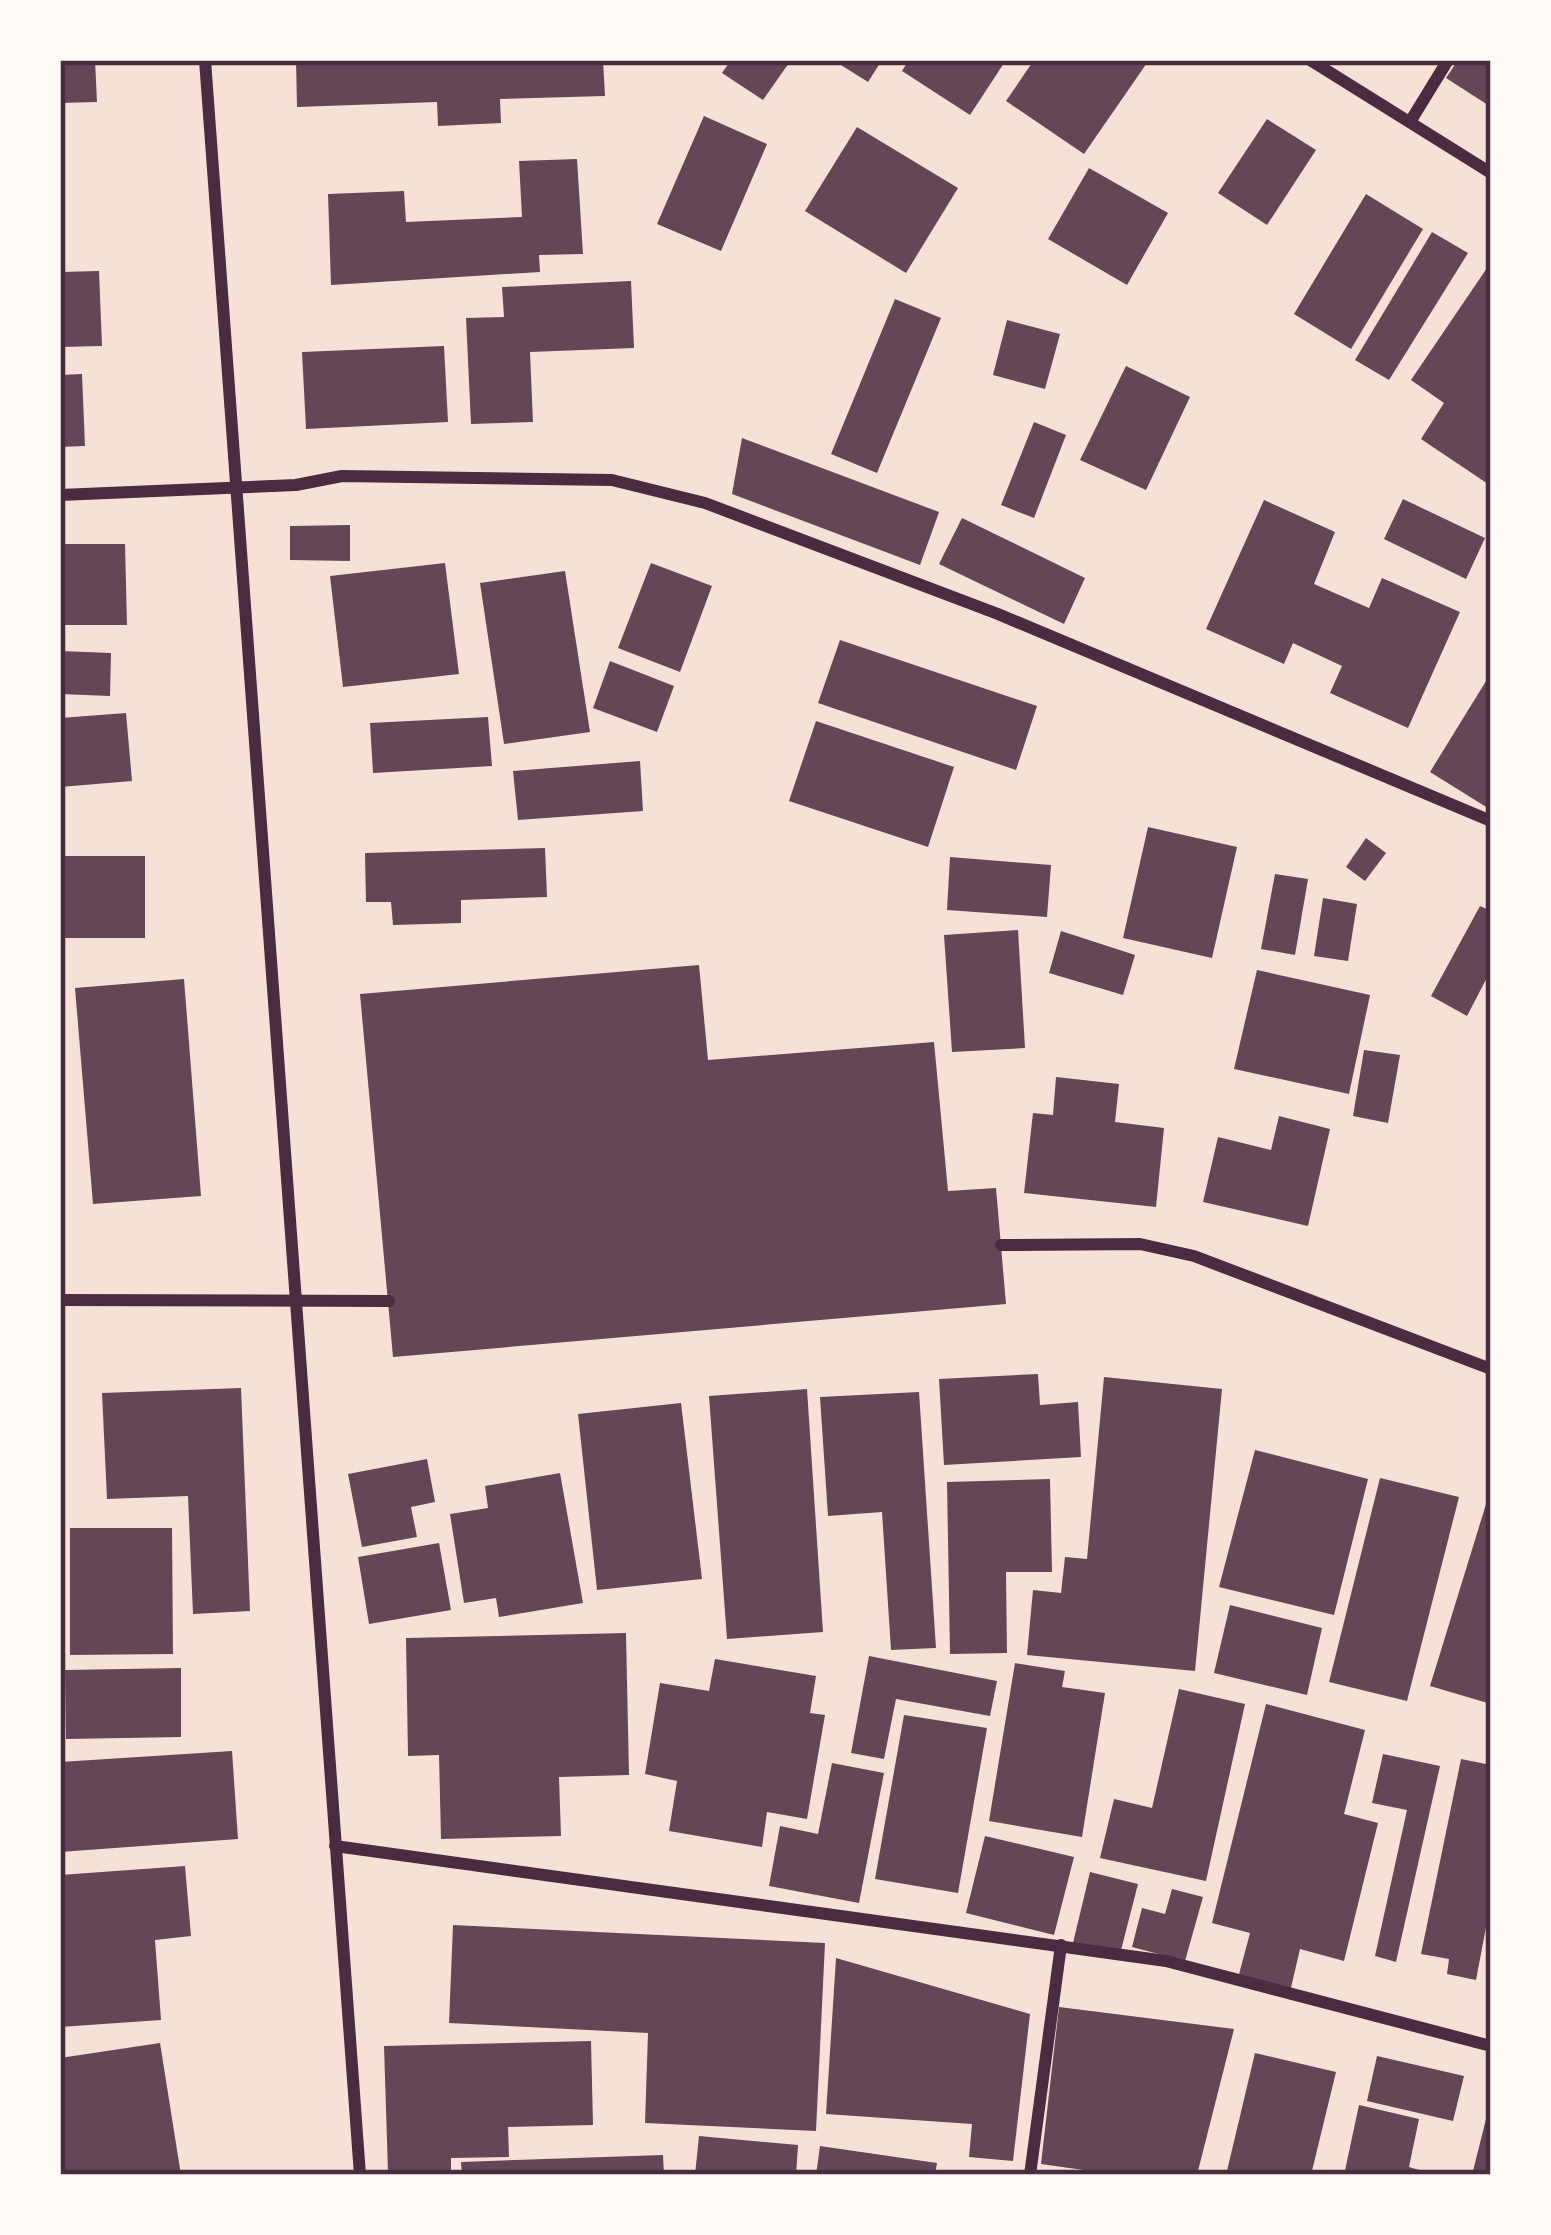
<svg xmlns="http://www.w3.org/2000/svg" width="1551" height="2235" viewBox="0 0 1551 2235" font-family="Cabin,sans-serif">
<rect width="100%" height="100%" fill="#f7e1d7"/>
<g fill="#644757">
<polygon points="60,60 95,60 97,102 60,103"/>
<polygon points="296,60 603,60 605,96 500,99 501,123 438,126 437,102 297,107"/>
<polygon points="731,60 791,60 763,100 722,73"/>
<polygon points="833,60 882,60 868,82"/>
<polygon points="909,60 1006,60 970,115 902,71"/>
<polygon points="1034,60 1149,60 1084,154 1006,101"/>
<polygon points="1458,60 1491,60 1491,107 1446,78"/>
<polygon points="704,116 767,144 721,251 657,224"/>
<polygon points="1267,119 1316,150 1267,225 1218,193"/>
<polygon points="857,127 958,188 906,273 805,211"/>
<polygon points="577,159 583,254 539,255 540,272 331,285 328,194 404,191 406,222 522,217 519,161"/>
<polygon points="1089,168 1168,213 1127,285 1048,239"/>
<polygon points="1366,194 1423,229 1351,349 1294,314"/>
<polygon points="1432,232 1468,253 1389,380 1355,360"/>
<polygon points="1491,262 1491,486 1421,439 1444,403 1411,380"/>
<polygon points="99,271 102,346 60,347 60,272"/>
<polygon points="631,281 634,348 530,352 533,422 471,424 466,318 504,317 502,287"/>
<polygon points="895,299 941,318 877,473 831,454"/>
<polygon points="1007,320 1060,334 1045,389 993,375"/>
<polygon points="444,346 448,422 306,429 302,352"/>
<polygon points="1126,366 1190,397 1146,490 1080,460"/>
<polygon points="82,374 85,446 60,447 60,375"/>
<polygon points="1034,422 1066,435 1034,518 1001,505"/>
<polygon points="742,438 939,512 920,565 732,494"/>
<polygon points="1403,499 1485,538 1466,579 1384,539"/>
<polygon points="1264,500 1335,532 1314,584 1369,608 1382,578 1460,612 1408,728 1330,693 1342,666 1293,643 1284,664 1206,629"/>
<polygon points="962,518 1085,578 1064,624 939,564"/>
<polygon points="350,525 350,561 290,560 290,526"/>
<polygon points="60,544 125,544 127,625 60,625"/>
<polygon points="445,563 459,674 343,687 330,576"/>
<polygon points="651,563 712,586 680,672 618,648"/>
<polygon points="565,571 590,732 504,744 480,583"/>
<polygon points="840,640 1037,706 1016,770 818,703"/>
<polygon points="60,651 111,653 110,696 60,694"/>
<polygon points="610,661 674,686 657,732 593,708"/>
<polygon points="1491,673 1491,810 1430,772"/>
<polygon points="126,713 132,781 60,787 60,718"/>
<polygon points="488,717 492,766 373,773 370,723"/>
<polygon points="816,721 954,767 928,847 789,801"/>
<polygon points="640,761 643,811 518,820 513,771"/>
<polygon points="1148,827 1237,847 1212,958 1123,938"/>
<polygon points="1366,838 1386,853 1365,881 1346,867"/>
<polygon points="545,848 547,897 461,900 461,923 393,925 391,902 366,902 365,853"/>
<rect x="60" y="856" width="85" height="82"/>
<polygon points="950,857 1051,865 1047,917 947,910"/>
<polygon points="1275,874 1308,879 1295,955 1261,949"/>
<polygon points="1323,898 1357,904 1348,961 1314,956"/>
<polygon points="1480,906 1491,911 1491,970 1467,1016 1431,996"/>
<polygon points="1018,930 1025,1048 952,1052 944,935"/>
<polygon points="1061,931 1135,955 1123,995 1049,973"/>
<polygon points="699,965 708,1060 934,1042 948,1191 996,1188 1006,1304 393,1357 360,994"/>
<polygon points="1257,970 1370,995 1349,1094 1234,1069"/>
<polygon points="184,979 201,1196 93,1204 75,988"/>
<polygon points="1364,1050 1400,1055 1388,1123 1353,1116"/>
<polygon points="1056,1077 1119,1084 1115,1122 1164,1128 1156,1207 1024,1193 1033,1113 1053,1115"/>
<polygon points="1279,1116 1330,1129 1308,1226 1203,1202 1218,1137 1271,1150"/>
<polygon points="1038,1374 1040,1405 1078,1402 1081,1457 944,1465 939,1379"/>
<polygon points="1104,1377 1222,1389 1195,1671 1027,1655 1033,1590 1061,1593 1065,1557 1087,1559"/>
<polygon points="241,1388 250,1611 193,1614 188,1496 107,1499 102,1393"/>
<polygon points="807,1389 823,1632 727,1639 709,1396"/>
<polygon points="919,1392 936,1648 891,1650 882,1512 828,1516 820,1397"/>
<polygon points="681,1403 702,1579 597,1590 578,1414"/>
<polygon points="1255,1450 1368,1479 1334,1615 1219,1587"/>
<polygon points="427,1459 435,1502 411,1507 417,1537 362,1547 348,1474"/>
<polygon points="560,1473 583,1603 499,1617 496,1598 464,1603 450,1514 488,1508 485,1486"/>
<polygon points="1380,1478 1459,1497 1407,1701 1329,1682"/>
<polygon points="1050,1479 1052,1572 1006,1572 1007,1653 950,1654 947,1482"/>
<polygon points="1491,1488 1491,1704 1430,1686"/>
<polygon points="70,1528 172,1528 173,1654 70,1655"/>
<polygon points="439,1543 451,1610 369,1624 358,1557"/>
<polygon points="1230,1605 1322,1628 1307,1695 1214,1673"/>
<polygon points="626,1633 629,1775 559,1777 561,1836 441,1839 439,1755 408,1756 406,1638"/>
<polygon points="869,1656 997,1681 990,1716 896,1699 884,1759 851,1753"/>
<polygon points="715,1659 816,1676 810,1713 825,1715 807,1819 767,1812 762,1847 669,1831 677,1781 645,1774 660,1683 709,1691"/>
<polygon points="1015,1663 1065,1671 1062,1687 1105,1693 1082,1837 989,1821"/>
<polygon points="181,1668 181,1737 66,1739 65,1670"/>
<polygon points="1179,1689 1245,1704 1206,1881 1100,1858 1114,1799 1152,1808"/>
<polygon points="1266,1704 1365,1730 1344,1814 1378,1823 1344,1961 1300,1949 1290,1992 1238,1978 1250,1933 1212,1923"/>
<polygon points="904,1715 987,1728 958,1893 875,1879"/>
<polygon points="232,1751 238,1839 60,1852 60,1762"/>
<polygon points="1383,1754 1440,1766 1396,1962 1375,1956 1407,1810 1372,1803"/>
<polygon points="1461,1759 1491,1765 1491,1901 1476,1980 1447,1974 1449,1959 1421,1954"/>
<polygon points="832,1763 884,1773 859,1903 769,1886 780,1826 818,1834"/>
<polygon points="985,1836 1074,1857 1054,1935 966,1913"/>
<polygon points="185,1866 191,1936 155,1940 161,2020 60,2027 60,1875"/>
<polygon points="1090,1872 1138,1884 1120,1954 1073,1943"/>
<polygon points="1172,1889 1203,1897 1185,1961 1132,1947 1142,1908 1165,1914"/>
<polygon points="453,1925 825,1943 816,2131 645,2123 648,2033 449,2023"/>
<polygon points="836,1958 1030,2014 1013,2161 969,2157 972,2124 826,2114"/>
<polygon points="1059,2007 1234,2029 1197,2175 1119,2175 1041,2164"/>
<polygon points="591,2041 593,2125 508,2127 509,2157 451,2158 451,2171 388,2173 384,2046"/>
<polygon points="160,2043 181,2175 60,2175 60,2058"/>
<polygon points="1255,2053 1336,2072 1311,2175 1226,2175"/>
<polygon points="1377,2056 1464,2076 1453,2121 1367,2101"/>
<polygon points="1359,2105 1419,2119 1409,2167 1437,2175 1344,2175"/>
<polygon points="1489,2107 1491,2175 1472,2175"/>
<polygon points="699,2136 798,2145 796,2175 695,2175"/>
<polygon points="820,2146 937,2163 935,2175 816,2175"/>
<polygon points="663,2155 664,2175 462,2175 461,2162"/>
</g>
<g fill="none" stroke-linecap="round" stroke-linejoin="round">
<g stroke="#4a2c40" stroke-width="12">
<polyline points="205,60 360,2175"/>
<polyline points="1310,60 1491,173"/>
<polyline points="1410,122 1448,60"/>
<polyline points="60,495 296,485 342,476 612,480 705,503 998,614 1491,821"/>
<polyline points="1001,1245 1140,1244 1194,1256 1491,1369"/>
<polyline points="60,1300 389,1301"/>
<polyline points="335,1846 1166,1961 1491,2046"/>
<polyline points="1030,2175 1061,1945"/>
</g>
</g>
<rect width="1551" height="2235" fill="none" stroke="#fffaf5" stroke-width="126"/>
<rect x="63" y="63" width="1425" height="2109" fill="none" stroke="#4a2c40" stroke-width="4.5"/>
</svg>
